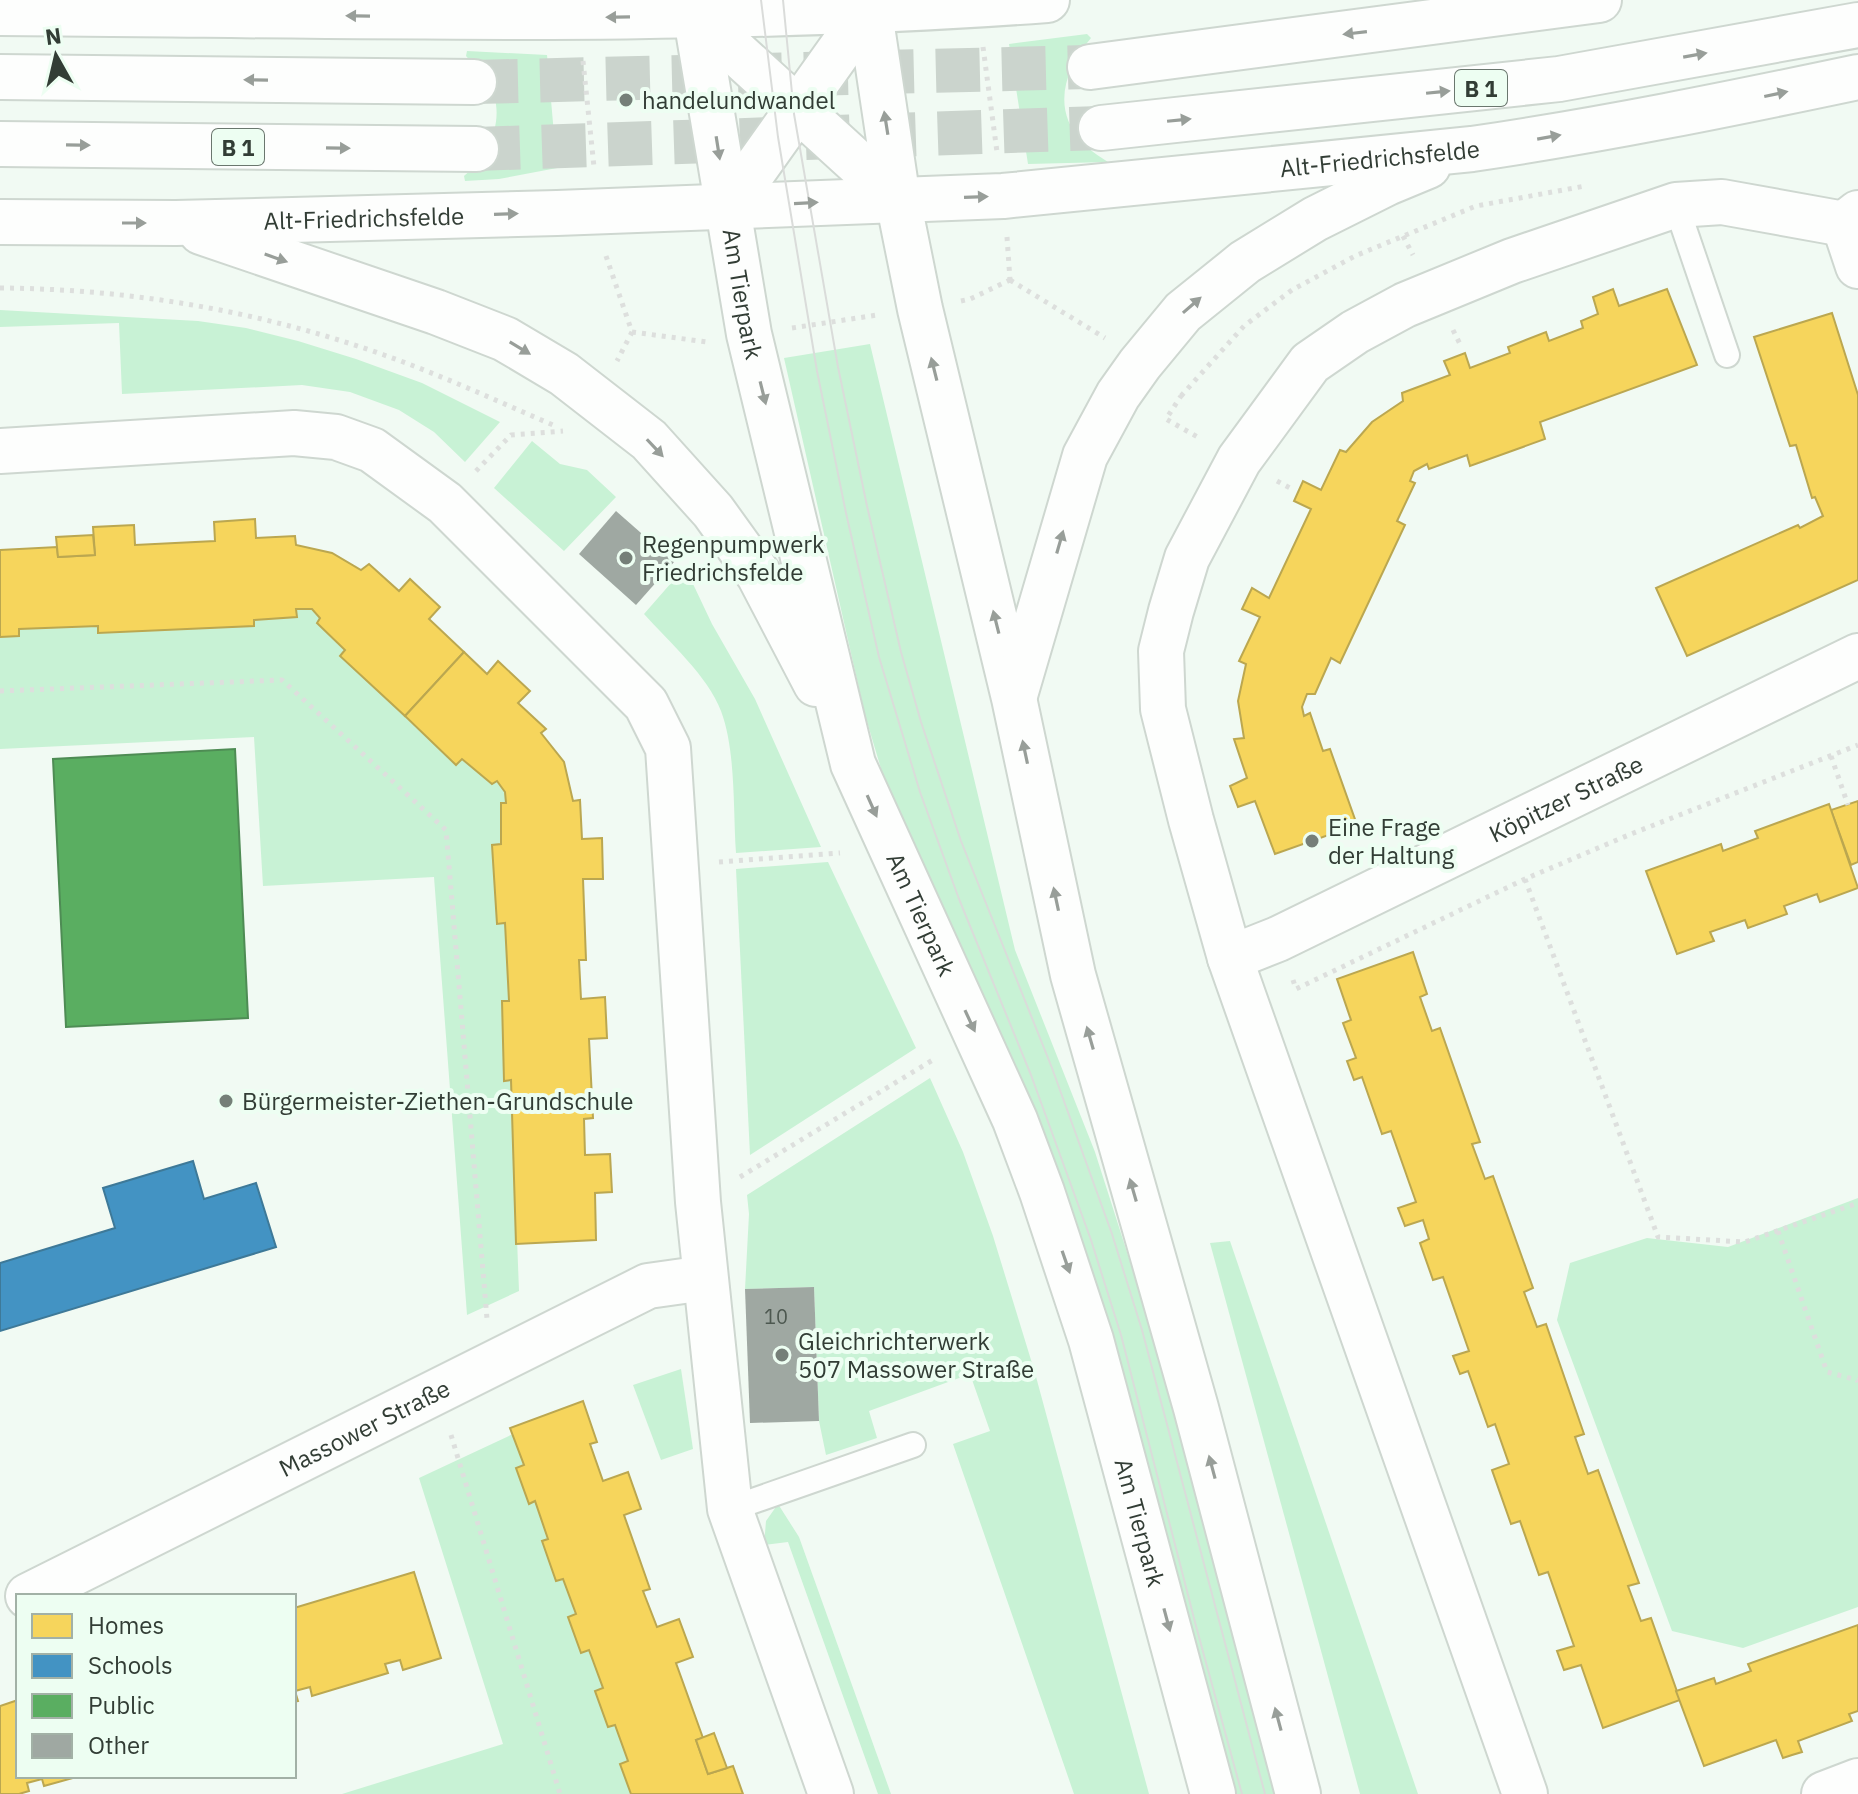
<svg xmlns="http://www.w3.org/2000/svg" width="1858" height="1794" viewBox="0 0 1858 1794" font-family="'IBM Plex Sans',sans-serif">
<rect width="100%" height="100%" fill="#f1faf3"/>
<g fill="#c8f2d5">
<path d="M1087,34L1091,38C1065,69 1051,108 1082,142C1089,150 1099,156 1108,162L1028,164L1009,44Z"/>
<path d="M467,51L547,55L557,168L499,179L465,181L464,176C492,153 508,113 487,80C482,71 473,64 466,56Z"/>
<polygon points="0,310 198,321 246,328 298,341 356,359 422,383 500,422 465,462 434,432 399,410 350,392 302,385 122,394 119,323 0,327"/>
<polygon points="870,344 1015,950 1095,1152 1149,1321 1276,1794 1233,1794 888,792 865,715 784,358"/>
<polygon points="532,441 560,464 587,470 616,497 564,551 494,488"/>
<path d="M685,567L712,624L755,699L821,847L736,853C733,810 736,751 721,711C708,676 669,642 644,614Z"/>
<polygon points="296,609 312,609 320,618 317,624 345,650 340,656 456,765 462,759 491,784 498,781 505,792 506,803 501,803 501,844 492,845 498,924 505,923 509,1001 502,1002 504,1080 511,1080 519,1291 467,1315 434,877 263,886 254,737 0,749 0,637 19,636 19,629 98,626 98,632 254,626 254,620 297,617"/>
<polygon points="828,862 916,1048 750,1155 736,869"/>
<polygon points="930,1078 963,1152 993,1236 1035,1373 1149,1794 1074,1794 953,1444 990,1431 970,1374 869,1411 877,1438 826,1455 819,1421 814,1287 745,1289 749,1214 747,1195"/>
<polygon points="1858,1198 1858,1607 1743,1648 1672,1631 1557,1320 1570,1263 1647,1238 1728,1247"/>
<polygon points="1230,1241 1418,1794 1360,1794 1210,1243"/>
<polygon points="681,1369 693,1449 661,1460 633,1385"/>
<polygon points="513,1434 524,1465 516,1468 529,1503 535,1501 548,1539 542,1542 556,1580 563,1579 576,1614 568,1617 582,1652 589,1650 603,1688 595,1691 615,1725 628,1761 621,1764 631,1794 342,1794 503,1744 419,1478"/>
<polygon points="778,1504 799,1537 891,1794 878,1794 788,1542 764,1545 766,1521"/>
</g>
<g fill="#f6d55c" stroke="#bba750" stroke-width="2">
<polygon points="1613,289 1619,306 1667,289 1697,365 1540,422 1545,439 1470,466 1467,455 1429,469 1427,464 1414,471 1410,481 1415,483 1397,521 1405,525 1340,663 1331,658 1315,694 1307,694 1302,707 1304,716 1310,713 1323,751 1330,749 1357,825 1275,854 1255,801 1238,807 1230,786 1247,778 1234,739 1244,738 1238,701 1246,664 1239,661 1260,617 1242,609 1252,588 1269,598 1311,509 1294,501 1303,481 1321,490 1340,450 1346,452 1372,422 1403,401 1402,393 1450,375 1444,361 1465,353 1470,368 1510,353 1508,347 1546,332 1549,341 1583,328 1581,321 1598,314 1593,297"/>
<polygon points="1832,313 1858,395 1858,580 1687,656 1656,588 1798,525 1800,528 1823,516 1815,497 1812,498 1796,445 1790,446 1754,337"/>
<polygon points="255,519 256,538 295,536 296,545 332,553 361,570 369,564 399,591 410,579 440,607 429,619 464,652 405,716 340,656 345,650 317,623 320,618 312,609 296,609 297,617 254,620 254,626 98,633 98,626 19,629 19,636 0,637 0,550 57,547 58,557 95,555 93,527 134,525 135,545 215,541 214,522"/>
<polygon points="93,535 95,555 58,557 56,537"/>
<polygon points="464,652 487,674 498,661 530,691 518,703 546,729 541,733 564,762 573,801 580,800 582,839 602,838 603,879 583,879 586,960 579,960 581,999 605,997 607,1038 589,1039 593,1118 584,1119 585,1155 610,1154 612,1192 595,1193 596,1240 516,1244 511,1080 504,1081 502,1001 509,1001 505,923 497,924 492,845 501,844 501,803 506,803 505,792 497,781 492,784 462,759 456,765 405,716"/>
<polygon points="1858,801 1858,862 1851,865 1831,810"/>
<polygon points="1829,804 1858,888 1820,902 1817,894 1784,906 1787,914 1748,928 1745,920 1710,932 1714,941 1677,954 1646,871 1721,844 1723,851 1758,838 1755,831"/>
<polygon points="1413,952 1427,994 1420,997 1432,1031 1440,1028 1480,1142 1472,1144 1485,1179 1493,1176 1533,1288 1524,1292 1537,1327 1546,1324 1584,1434 1575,1437 1588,1474 1598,1470 1639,1583 1628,1586 1641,1621 1651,1618 1680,1700 1603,1728 1581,1665 1564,1670 1557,1651 1574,1646 1548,1572 1539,1575 1520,1521 1511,1524 1492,1470 1509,1464 1495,1424 1488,1427 1468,1371 1460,1374 1453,1356 1469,1351 1443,1277 1433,1280 1420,1243 1429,1239 1423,1220 1405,1226 1398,1208 1416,1202 1391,1131 1382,1134 1362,1077 1354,1080 1347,1061 1356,1058 1343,1023 1351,1020 1337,979"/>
<polygon points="583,1401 597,1442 590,1444 603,1481 628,1472 641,1509 624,1515 650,1589 643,1591 657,1627 679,1619 693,1657 676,1663 703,1738 696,1740 708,1774 733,1766 743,1794 631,1794 620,1764 628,1761 615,1725 608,1727 595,1691 603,1688 589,1650 581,1653 568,1617 576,1614 563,1579 556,1581 542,1541 548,1539 535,1501 529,1504 516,1468 524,1465 510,1428"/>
<polygon points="414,1572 441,1658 403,1670 400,1660 385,1664 388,1673 312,1696 310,1687 295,1691 298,1701 294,1702 294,1608"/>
<polygon points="1858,1625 1858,1711 1849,1714 1852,1721 1798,1741 1802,1752 1792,1755 1783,1758 1776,1740 1704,1766 1676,1691 1714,1678 1716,1684 1751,1671 1748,1664"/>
<polygon points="18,1700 18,1776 80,1776 44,1786 42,1779 27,1783 29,1791 19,1794 0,1794 0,1706"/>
<polygon points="714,1733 727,1768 708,1774 696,1740"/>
</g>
<polygon fill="#4393c3" stroke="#3e7998" stroke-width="2" points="193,1161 204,1199 256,1183 276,1247 0,1331 0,1263 115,1228 103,1188"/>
<polygon fill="#5aae61" stroke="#4e8c54" stroke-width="2" points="235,749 248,1018 66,1027 53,759"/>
<g fill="#9fa8a2">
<polygon points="616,511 674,562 636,605 579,554"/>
<polygon points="814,1287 819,1421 750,1423 745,1289"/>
</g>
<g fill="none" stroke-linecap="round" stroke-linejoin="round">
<g stroke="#cbd4cd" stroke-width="44" stroke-dasharray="44 22" stroke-linecap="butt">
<polyline points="474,82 1090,67"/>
<polyline points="476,149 1101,128"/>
</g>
<defs>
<g id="lane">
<polyline points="1676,205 1727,355"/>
<polyline points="730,1509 913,1445"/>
</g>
<g id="street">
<polyline points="1844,224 1858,266"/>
<polyline points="0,451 294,433 336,437 372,450 445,503 646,704 668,748 698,1202 730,1509 831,1794"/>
<path id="s1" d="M1230,958L1278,939L1858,656"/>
<path id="s2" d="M28,1596L648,1286L705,1278"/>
<polyline points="1525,1794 1230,958 1191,820 1163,709 1161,651 1171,611 1187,558 1239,460 1310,363 1355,332 1405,305 1512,261 1676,205 1722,202 1844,224 1858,213"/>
<polyline points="1824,1794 1858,1781"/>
</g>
<g id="secondary">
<path id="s3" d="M693,0L749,334L853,764L1015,1120L1042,1192L1091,1340L1213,1794"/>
<polyline points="868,0 898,200 920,309 1014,698 1073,975 1196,1408 1298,1794"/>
<path d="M0,13C349,15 698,26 1047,0"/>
<polyline points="696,16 898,200"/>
<polyline points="728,207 869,9"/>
<path id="s4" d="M0,222L176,223L557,213L1003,196L1472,149C1602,130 1730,104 1858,77"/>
<polyline points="201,232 436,312 505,339 564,374 649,440 713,511 759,575 816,684"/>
<polyline points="1015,695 1085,456 1118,395 1140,364 1183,312 1245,262 1315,219 1387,183 1428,166"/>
</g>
<g id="primary">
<polyline points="1090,67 1599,0"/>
<polyline points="0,77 474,82"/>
<polyline points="1101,128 1559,79 1858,25"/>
<polyline points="0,144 476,149"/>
</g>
</defs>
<use href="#lane" stroke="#ced7d0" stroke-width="28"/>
<use href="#street" stroke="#ced7d0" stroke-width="48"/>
<use href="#secondary" stroke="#ced7d0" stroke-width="48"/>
<use href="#primary" stroke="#ced7d0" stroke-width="48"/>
<g stroke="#dddfdd" stroke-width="5" stroke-dasharray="4 6" stroke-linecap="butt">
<polyline points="983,47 997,152"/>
<polyline points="583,61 594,167"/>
<polyline points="1403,236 1413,255"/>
<polyline points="1007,237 1010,280"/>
<polyline points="606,256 632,332 617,361"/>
<polyline points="1010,280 1105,338"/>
<path d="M0,288C131,289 260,311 384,355C441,375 497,401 553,425"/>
<polyline points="961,301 970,299 1010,280"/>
<polyline points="792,328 877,315"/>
<polyline points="1453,330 1460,344"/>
<polyline points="632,332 707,342"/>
<polyline points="1180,395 1181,396 1166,419 1201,439"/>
<polyline points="1181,396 1244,326 1292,290 1355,256 1476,206 1585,186"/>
<polyline points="476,471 511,435 563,431"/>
<polyline points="1277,481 1290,488"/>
<polyline points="0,691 282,680 446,830 487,1319"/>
<polyline points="1831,756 1848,805"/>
<polyline points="719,862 840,853"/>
<polyline points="1525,879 1658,1237 1745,1242 1858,1203"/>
<polyline points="1293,980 1296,989 1525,879 1631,834 1858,745"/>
<polyline points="740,1177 936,1058"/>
<polyline points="1778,1231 1827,1372 1857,1380 1858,1382"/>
<polyline points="451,1435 560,1794"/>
</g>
<use href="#lane" stroke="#fdfefd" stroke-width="24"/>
<use href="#street" stroke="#fdfefd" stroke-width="44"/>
<use href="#secondary" stroke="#fdfefd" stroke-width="44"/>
<use href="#primary" stroke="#fdfefd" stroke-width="44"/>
<g stroke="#dadcda" stroke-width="2">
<polyline points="761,0 778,137 817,371 846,513 879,657 920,792 959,899 1031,1075 1091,1240 1121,1335 1196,1626 1242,1794"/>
<polyline points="783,0 794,114 838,367 867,506 901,652 921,722 961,841 1052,1068 1112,1234 1142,1330 1265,1794"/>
</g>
</g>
<defs><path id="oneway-solid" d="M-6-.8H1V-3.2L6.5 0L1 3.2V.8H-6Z" transform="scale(2)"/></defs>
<g fill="#989e99">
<use href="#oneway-solid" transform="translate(358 16) rotate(-179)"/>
<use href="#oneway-solid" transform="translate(618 17) rotate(179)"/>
<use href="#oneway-solid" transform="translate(1355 33) rotate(173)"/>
<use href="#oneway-solid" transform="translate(1695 55) rotate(-10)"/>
<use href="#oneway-solid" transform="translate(256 80) rotate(-179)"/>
<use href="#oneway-solid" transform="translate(1438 92) rotate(-6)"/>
<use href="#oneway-solid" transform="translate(1776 94) rotate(-12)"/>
<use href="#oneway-solid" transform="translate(1179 120) rotate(-6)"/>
<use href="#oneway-solid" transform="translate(886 123) rotate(-99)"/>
<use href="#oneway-solid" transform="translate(1549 137) rotate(-10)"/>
<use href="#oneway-solid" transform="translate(78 145) rotate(1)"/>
<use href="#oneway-solid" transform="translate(338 148) rotate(1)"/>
<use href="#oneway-solid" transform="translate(718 148) rotate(81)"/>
<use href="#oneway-solid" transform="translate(976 197) rotate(-2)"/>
<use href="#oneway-solid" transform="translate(806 203) rotate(-3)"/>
<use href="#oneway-solid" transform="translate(506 214) rotate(-2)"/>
<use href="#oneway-solid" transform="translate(134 223)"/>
<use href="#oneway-solid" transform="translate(276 258) rotate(19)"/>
<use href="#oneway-solid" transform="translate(1192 305) rotate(-41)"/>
<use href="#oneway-solid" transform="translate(520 348) rotate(31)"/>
<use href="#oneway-solid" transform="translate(934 369) rotate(-104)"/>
<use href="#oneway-solid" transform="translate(763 393) rotate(76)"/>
<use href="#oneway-solid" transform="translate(655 448) rotate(47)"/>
<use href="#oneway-solid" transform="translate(1060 542) rotate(-74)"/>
<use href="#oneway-solid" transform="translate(996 622) rotate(-104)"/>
<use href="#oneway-solid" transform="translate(1025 752) rotate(-102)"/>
<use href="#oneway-solid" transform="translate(872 806) rotate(66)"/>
<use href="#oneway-solid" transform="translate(1056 899) rotate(-102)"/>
<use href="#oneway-solid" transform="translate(970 1021) rotate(65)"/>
<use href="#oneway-solid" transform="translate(1090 1038) rotate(-106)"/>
<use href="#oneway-solid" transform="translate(1133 1190) rotate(-106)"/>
<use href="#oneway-solid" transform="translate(1066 1262) rotate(71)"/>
<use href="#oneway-solid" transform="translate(1212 1467) rotate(-105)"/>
<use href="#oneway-solid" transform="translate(1167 1620) rotate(75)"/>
<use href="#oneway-solid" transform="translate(1278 1719) rotate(-105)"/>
</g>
<g fill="#757f78" stroke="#edfef2" stroke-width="3">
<circle cx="626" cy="100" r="8"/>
<circle cx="626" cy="558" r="8"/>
<circle cx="1312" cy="841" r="8"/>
<circle cx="226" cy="1101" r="8"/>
<circle cx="782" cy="1355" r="8"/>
</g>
<g text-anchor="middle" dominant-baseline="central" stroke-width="8" stroke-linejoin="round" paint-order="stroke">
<g font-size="20" fill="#4d5850">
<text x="776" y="1316">10</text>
</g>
<g fill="#edfef2" stroke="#6a776e" stroke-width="2">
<rect x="1455" y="70" width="52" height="36" rx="6"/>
<rect x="212" y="129" width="52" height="36" rx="6"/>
</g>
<g font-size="22" font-weight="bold" fill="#323d35">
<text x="1481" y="88">B 1</text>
<text x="238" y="147">B 1</text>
</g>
<g font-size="24" fill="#323d35" stroke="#edfef2" text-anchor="start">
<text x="642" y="100">handelundwandel</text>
<text x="642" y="544">Regenpumpwerk<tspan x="642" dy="28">Friedrichsfelde</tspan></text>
<text x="1328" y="827">Eine Frage<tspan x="1328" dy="28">der Haltung</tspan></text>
<text x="242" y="1101">Bürgermeister-Ziethen-Grundschule</text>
<text x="798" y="1341">Gleichrichterwerk<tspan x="798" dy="28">507 Massower Straße</tspan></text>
</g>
<g font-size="24" fill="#323d35" stroke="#edfef2">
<text stroke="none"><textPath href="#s4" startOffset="1382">Alt-Friedrichsfelde</textPath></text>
<text stroke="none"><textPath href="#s4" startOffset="364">Alt-Friedrichsfelde</textPath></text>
<text stroke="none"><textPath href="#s3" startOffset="298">Am Tierpark</textPath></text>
<text stroke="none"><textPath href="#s1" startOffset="372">Köpitzer Straße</textPath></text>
<text stroke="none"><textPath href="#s3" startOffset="946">Am Tierpark</textPath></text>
<text stroke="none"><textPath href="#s2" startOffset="376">Massower Straße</textPath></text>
<text stroke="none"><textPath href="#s3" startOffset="1594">Am Tierpark</textPath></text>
</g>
</g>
<rect x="16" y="1594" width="280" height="184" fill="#edfef2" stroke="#a2b1a6" stroke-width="2"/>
<rect x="32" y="1614" width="40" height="24" fill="#f6d55c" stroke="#a2b1a6" stroke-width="2"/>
<text x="88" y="1634" font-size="24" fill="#323d35">Homes</text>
<rect x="32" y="1654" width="40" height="24" fill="#4393c3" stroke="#a2b1a6" stroke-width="2"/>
<text x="88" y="1674" font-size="24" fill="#323d35">Schools</text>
<rect x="32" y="1694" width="40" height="24" fill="#5aae61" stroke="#a2b1a6" stroke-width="2"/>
<text x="88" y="1714" font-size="24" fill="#323d35">Public</text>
<rect x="32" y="1734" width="40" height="24" fill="#9fa8a2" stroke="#a2b1a6" stroke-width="2"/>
<text x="88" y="1754" font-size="24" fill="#323d35">Other</text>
<g transform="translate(56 56) rotate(352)" stroke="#edfef2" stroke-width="6" paint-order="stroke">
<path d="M0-6L14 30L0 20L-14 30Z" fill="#323d35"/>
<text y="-12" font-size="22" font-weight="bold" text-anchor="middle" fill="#323d35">N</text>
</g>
</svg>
